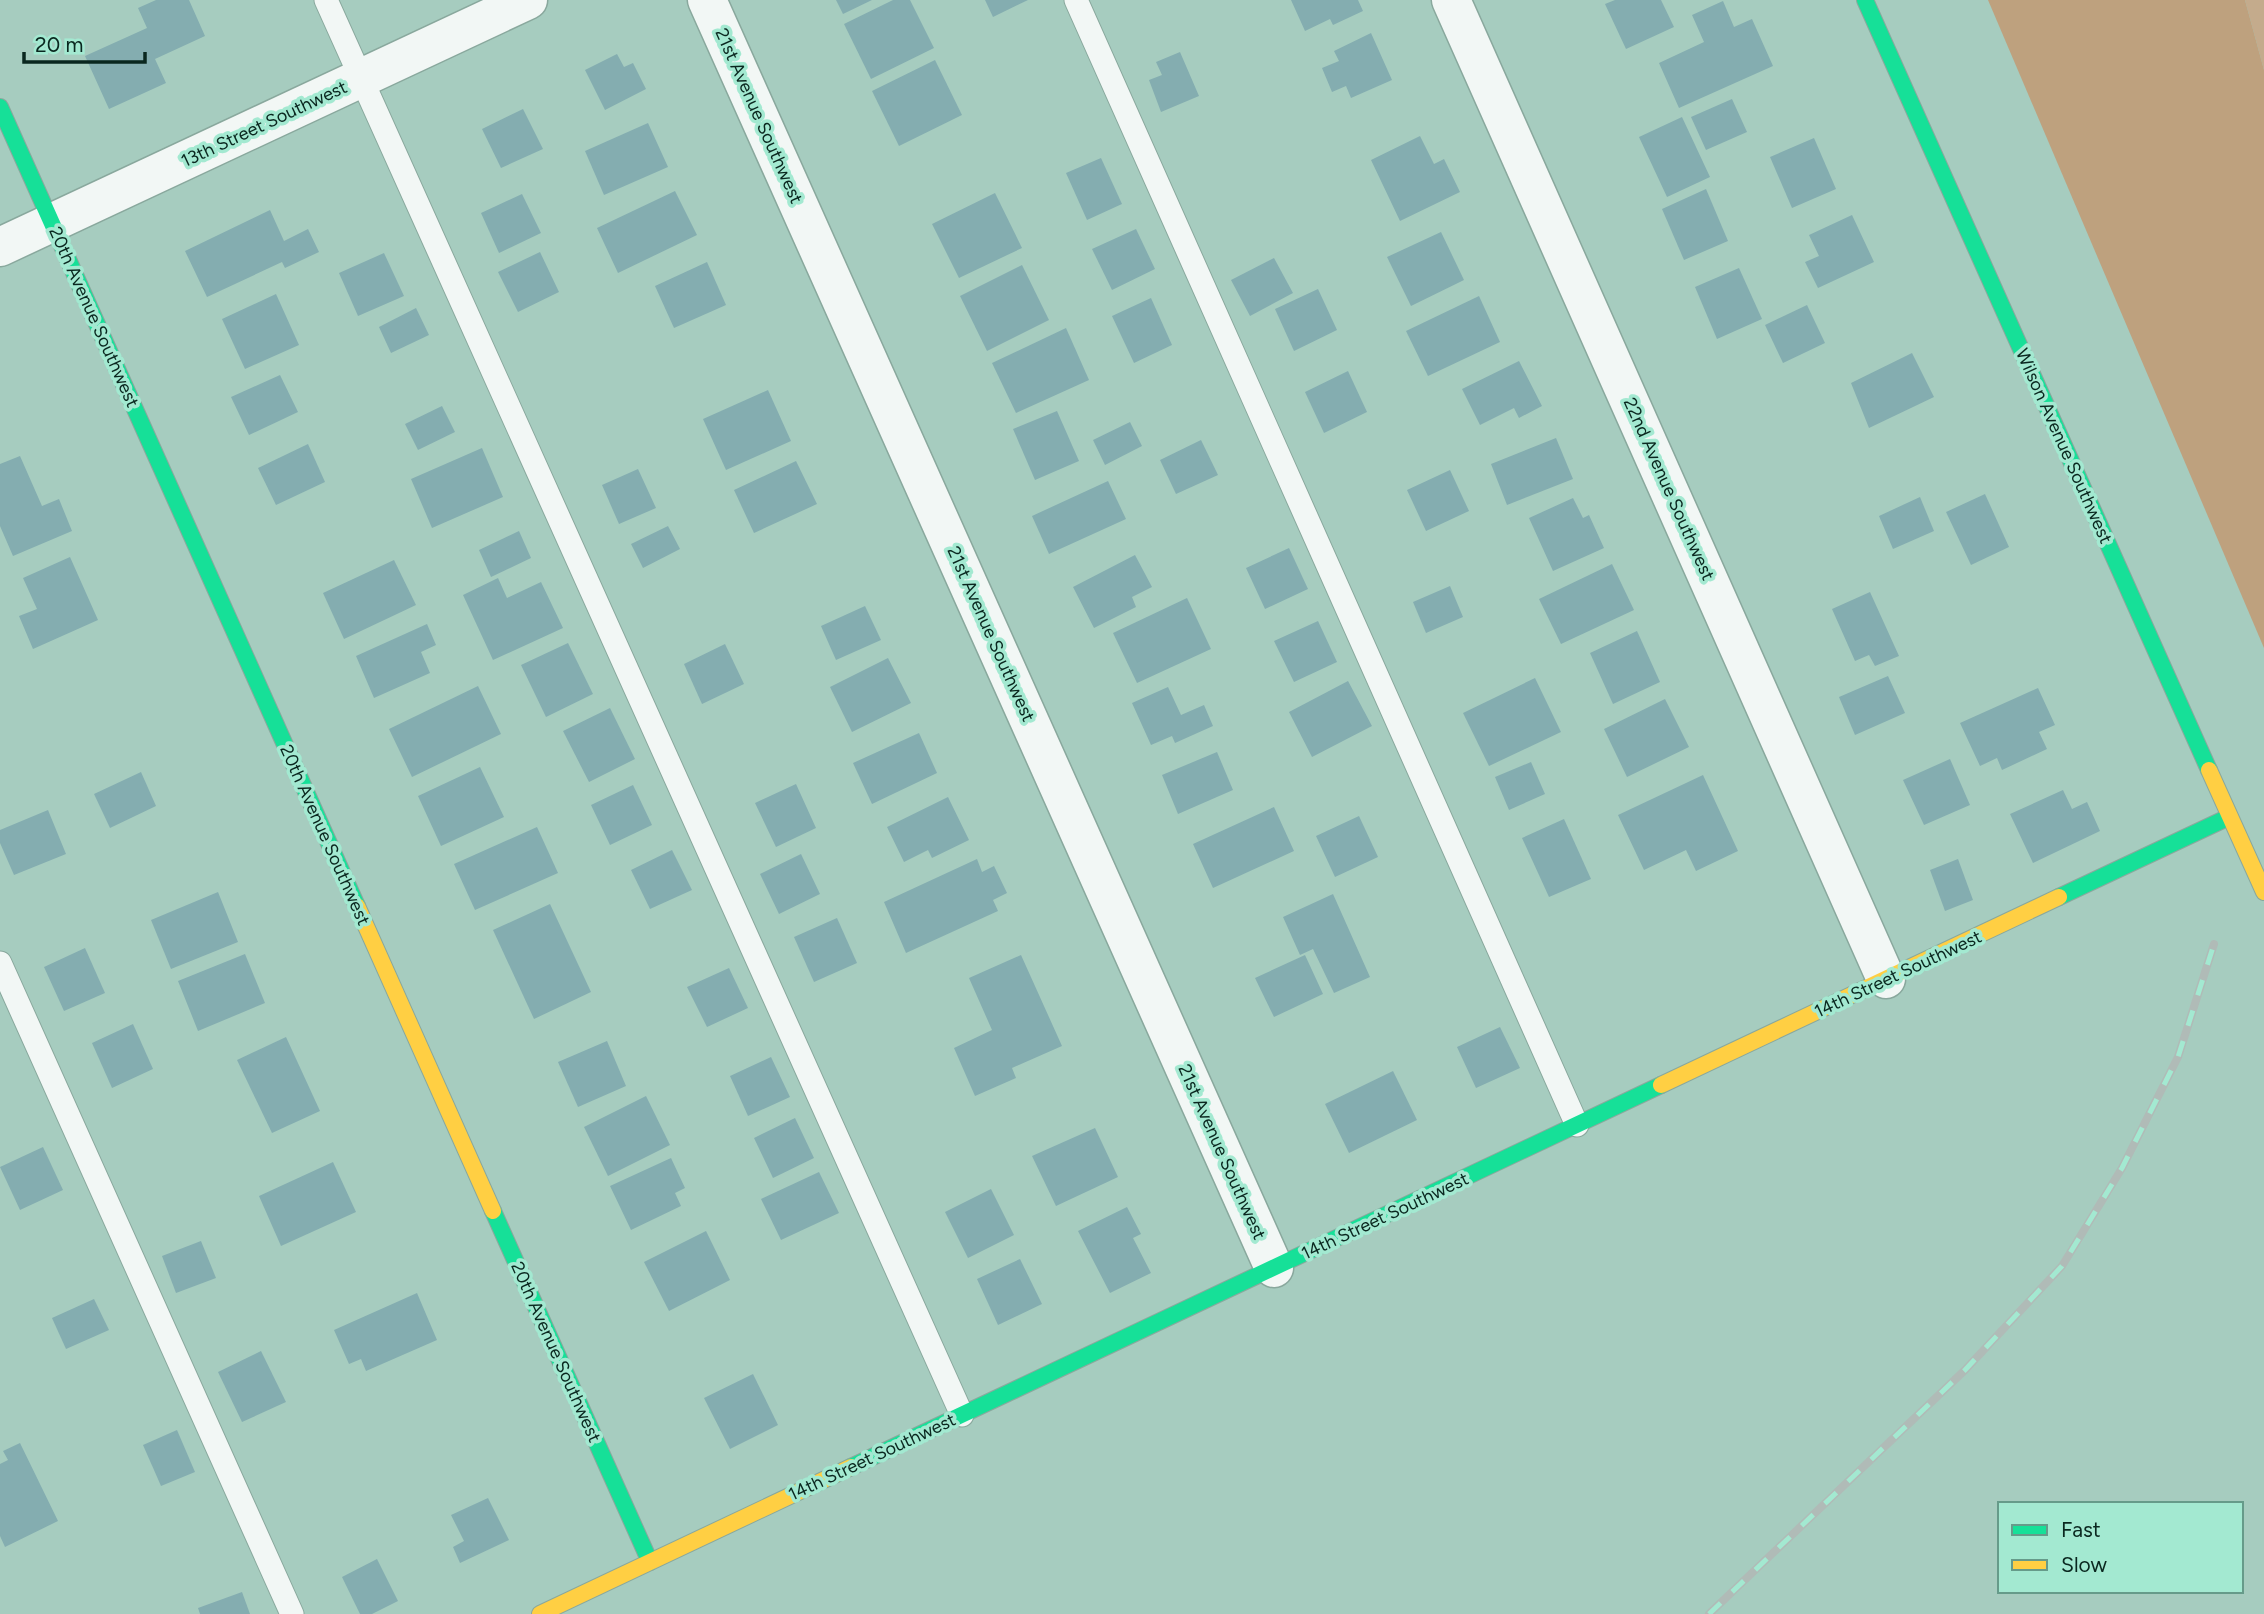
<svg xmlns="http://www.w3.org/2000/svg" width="2264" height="1614" viewBox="0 0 2264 1614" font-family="Figtree,sans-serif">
<rect width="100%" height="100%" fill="#a6ccbf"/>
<polygon fill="#c4ab8c" points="2245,0 2264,0 2264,70"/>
<polygon fill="#bea17e" points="1988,0 2245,0 2264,70 2264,648"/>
<g fill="#84adb0">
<polygon points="156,0 189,0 205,36 155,59 166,83 109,109 85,56 147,28 138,8"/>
<polygon points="836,0 872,0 843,14"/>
<polygon points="893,0 910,0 934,48 871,79 844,24"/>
<polygon points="985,0 1028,0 993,17"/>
<polygon points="1291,0 1358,0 1363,11 1333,25 1330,19 1305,31"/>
<polygon points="1615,0 1661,0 1674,27 1626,49 1605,4"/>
<polygon points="1723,1 1734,27 1752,19 1773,66 1679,108 1659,63 1704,42 1692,15"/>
<polygon points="1371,33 1392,80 1351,98 1346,86 1332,92 1322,68 1339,61 1334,51"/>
<polygon points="1180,52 1199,96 1161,112 1149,80 1162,75 1156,62"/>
<polygon points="617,54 624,67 633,63 646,89 605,110 585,70"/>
<polygon points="935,60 962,115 899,146 872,91"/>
<polygon points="1732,99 1747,132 1706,150 1691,117"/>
<polygon points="523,109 543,149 501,168 482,129"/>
<polygon points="1682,117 1710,177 1667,197 1639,137"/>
<polygon points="648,123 668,167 604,195 585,151"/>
<polygon points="1420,136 1434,164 1444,159 1460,192 1400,221 1371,160"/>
<polygon points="1814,138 1836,189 1792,208 1770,157"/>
<polygon points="1101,158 1122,204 1087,220 1066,173"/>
<polygon points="1706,189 1728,241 1684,260 1662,209"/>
<polygon points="675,191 697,235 618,273 597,228"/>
<polygon points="995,193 1022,248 959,278 932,224"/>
<polygon points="522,194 541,233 499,253 481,213"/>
<polygon points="270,210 284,241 308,229 319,252 285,268 282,262 207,297 185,251"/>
<polygon points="1852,215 1874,262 1818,288 1805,262 1819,256 1809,235"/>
<polygon points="1136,229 1155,269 1112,290 1092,249"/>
<polygon points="1441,232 1464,280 1411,306 1387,257"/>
<polygon points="540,252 559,292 518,312 498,272"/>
<polygon points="384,253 404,296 358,316 339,273"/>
<polygon points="1274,258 1293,293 1250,316 1231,280"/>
<polygon points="707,262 726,305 674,328 655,286"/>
<polygon points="1022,265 1049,320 987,351 960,296"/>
<polygon points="1739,268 1762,319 1717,339 1695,287"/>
<polygon points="1318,289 1337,330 1294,351 1275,309"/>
<polygon points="276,294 299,345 245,369 222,319"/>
<polygon points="1479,296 1500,342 1428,376 1406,331"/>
<polygon points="1151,298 1172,345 1134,363 1112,316"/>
<polygon points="1807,305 1825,343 1783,363 1765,325"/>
<polygon points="416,308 429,335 391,353 379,327"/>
<polygon points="1066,328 1089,380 1016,413 992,363"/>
<polygon points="1912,353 1934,397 1869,428 1851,383"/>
<polygon points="1519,361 1542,406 1519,418 1514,408 1480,425 1462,389"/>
<polygon points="1348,371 1367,412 1324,433 1305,392"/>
<polygon points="280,375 298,412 249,435 231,397"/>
<polygon points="768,390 791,441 726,470 703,419"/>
<polygon points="442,406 455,432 418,450 405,424"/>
<polygon points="1057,411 1079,461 1035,480 1013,429"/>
<polygon points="1130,422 1142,446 1105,465 1093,440"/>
<polygon points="1556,438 1573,479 1507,505 1491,464"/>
<polygon points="1201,440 1218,475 1176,494 1160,460"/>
<polygon points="308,444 325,482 276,505 258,468"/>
<polygon points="482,448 503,497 432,528 411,479"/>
<polygon points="20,456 42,506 59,499 72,531 13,556 0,526 0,464"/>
<polygon points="796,461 817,504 754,533 734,490"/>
<polygon points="638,469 656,508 619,524 602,485"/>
<polygon points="1450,470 1469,511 1426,531 1407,490"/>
<polygon points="1108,481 1126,519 1049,554 1032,516"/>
<polygon points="1985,494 2009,547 1971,565 1946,512"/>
<polygon points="1920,497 1934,531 1893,549 1879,516"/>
<polygon points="1573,498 1583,518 1589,515 1604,548 1553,571 1529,518"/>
<polygon points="668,526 680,549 643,568 631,544"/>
<polygon points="519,531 531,558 491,577 479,550"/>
<polygon points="1289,548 1308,589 1265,609 1246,568"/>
<polygon points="1135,555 1152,587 1132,597 1136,607 1094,628 1073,587"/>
<polygon points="70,557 98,620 33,649 19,616 37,609 23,578"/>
<polygon points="394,560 416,605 344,639 323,593"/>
<polygon points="1612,564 1634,610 1561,644 1539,599"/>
<polygon points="498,578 507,598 541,582 563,628 493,660 463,595"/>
<polygon points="1450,586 1463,617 1426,633 1413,602"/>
<polygon points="1870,592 1899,656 1875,666 1869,655 1855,661 1832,609"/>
<polygon points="1187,598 1211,649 1137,683 1113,633"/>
<polygon points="865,606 881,640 836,660 821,626"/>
<polygon points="1318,621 1337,662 1294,682 1274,641"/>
<polygon points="427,624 436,645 421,652 430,673 374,698 356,656"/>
<polygon points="1637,631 1660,682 1613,704 1590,653"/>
<polygon points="568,643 593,694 546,717 521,665"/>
<polygon points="725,644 744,684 702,704 684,664"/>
<polygon points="888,658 911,703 852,732 830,687"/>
<polygon points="1888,676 1905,713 1855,735 1839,697"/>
<polygon points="1535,678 1561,732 1489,766 1463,713"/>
<polygon points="1348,681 1372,726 1312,757 1289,712"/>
<polygon points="478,686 501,734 412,777 389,729"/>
<polygon points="1168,687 1181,715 1204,705 1213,726 1175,743 1172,736 1151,745 1132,703"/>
<polygon points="2038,688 2055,725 2039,732 2047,749 2002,770 1997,758 1980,766 1960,723"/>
<polygon points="1665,699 1689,747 1627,777 1604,729"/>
<polygon points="610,708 635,759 589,782 563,731"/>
<polygon points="919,733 937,773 872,804 853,763"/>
<polygon points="1217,752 1233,790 1178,814 1162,775"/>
<polygon points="1950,759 1970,805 1924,825 1903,780"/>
<polygon points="1531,762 1545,794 1509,810 1495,777"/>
<polygon points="480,767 504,817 441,846 418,796"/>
<polygon points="141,772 156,806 110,828 94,794"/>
<polygon points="1703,775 1738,851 1696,871 1686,850 1644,870 1618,815"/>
<polygon points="796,784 816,828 776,847 755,803"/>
<polygon points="633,785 652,825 610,845 591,805"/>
<polygon points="2063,790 2072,809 2087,802 2100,831 2033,863 2010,814"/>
<polygon points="948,797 969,840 932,858 928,850 904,862 887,827"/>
<polygon points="1274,807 1294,851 1213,888 1193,844"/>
<polygon points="48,810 66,854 14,875 0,843 0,830"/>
<polygon points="1359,816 1378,857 1335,877 1316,836"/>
<polygon points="1564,819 1591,879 1549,897 1522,838"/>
<polygon points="537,827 558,873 475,910 454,864"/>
<polygon points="672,850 692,890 650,909 631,870"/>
<polygon points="801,854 820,894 779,914 760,874"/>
<polygon points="977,859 982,872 994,866 1007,893 993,900 998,911 906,953 884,902"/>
<polygon points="1958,859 1973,900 1945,911 1930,870"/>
<polygon points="218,892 238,942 171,969 151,920"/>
<polygon points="1333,894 1370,977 1334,993 1313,949 1300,955 1283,917"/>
<polygon points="550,904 591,992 534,1019 493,930"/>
<polygon points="837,918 857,963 814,982 794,937"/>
<polygon points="85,948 105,993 64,1011 44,967"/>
<polygon points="245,954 265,1003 198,1031 178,981"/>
<polygon points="1021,955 1062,1046 1012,1068 1016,1078 975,1096 954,1048 992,1030 969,978"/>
<polygon points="1305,955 1323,994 1274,1017 1255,978"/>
<polygon points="729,968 748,1008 707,1027 687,987"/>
<polygon points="133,1024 153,1069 112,1088 92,1043"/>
<polygon points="1500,1027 1520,1068 1476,1088 1457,1047"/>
<polygon points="286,1037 320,1111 272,1133 237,1060"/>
<polygon points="607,1041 626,1086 578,1107 558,1062"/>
<polygon points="771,1057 790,1097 748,1116 730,1076"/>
<polygon points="1393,1071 1417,1120 1349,1153 1325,1104"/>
<polygon points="646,1096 670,1145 608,1176 584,1127"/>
<polygon points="795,1118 814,1158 773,1178 754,1138"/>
<polygon points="1095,1128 1118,1177 1056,1206 1032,1156"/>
<polygon points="43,1147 63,1190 20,1210 0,1167"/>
<polygon points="671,1158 685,1188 675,1193 681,1206 631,1230 610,1186"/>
<polygon points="333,1162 356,1212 281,1246 259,1196"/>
<polygon points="819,1172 839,1213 781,1240 761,1199"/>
<polygon points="991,1189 1014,1235 968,1258 945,1212"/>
<polygon points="1127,1207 1141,1234 1133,1238 1151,1273 1110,1293 1078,1231"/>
<polygon points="706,1231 730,1280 669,1311 644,1262"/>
<polygon points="201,1241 216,1278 176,1293 162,1256"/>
<polygon points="1020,1259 1042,1304 998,1325 977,1279"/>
<polygon points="417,1293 437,1340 366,1371 361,1359 349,1364 334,1330"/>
<polygon points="94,1299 109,1330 66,1349 52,1318"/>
<polygon points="261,1351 286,1402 242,1422 218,1372"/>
<polygon points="753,1374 778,1425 730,1449 704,1398"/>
<polygon points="177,1430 195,1472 161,1486 143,1445"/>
<polygon points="20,1443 58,1521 5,1547 0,1536 0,1464 8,1460 3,1451"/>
<polygon points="488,1498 509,1540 460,1563 453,1547 464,1541 451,1515"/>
<polygon points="377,1559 398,1601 372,1614 360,1614 342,1577"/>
<polygon points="242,1592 250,1614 200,1614 198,1608"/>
</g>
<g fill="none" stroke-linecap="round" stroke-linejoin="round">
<defs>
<g id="lane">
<polyline points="326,0 962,1415"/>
<polyline points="1076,0 1577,1125"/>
<polyline points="0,963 292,1614"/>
</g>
<g id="street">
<polyline points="707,0 1274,1268"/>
<polyline points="1451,0 1886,979"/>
<polyline points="0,247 528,0"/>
</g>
<g id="fast">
<polyline points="1865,0 2209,770"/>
<polyline points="0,107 357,906"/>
<polyline points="2059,897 2229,817"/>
<polyline points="493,1211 650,1562"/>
<polyline points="851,1467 1661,1085"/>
</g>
<g id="slow">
<polyline points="2209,770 2264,892"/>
<polyline points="357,906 493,1211"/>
<polyline points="1661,1085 2059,897"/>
<polyline points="540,1614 851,1467"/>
</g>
</defs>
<use href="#lane" stroke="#89a89d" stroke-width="25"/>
<use href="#street" stroke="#89a89d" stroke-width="41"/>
<use href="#fast" stroke="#89a89d" stroke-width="18"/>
<use href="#slow" stroke="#89a89d" stroke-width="18"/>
<use href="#lane" stroke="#f2f7f5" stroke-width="23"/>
<use href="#street" stroke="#f2f7f5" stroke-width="38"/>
<use href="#fast" stroke="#16e098" stroke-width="16"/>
<use href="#slow" stroke="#ffcf43" stroke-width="16"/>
<defs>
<polyline id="rail" points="1709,1614 1965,1370 2062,1266 2122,1168 2178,1057 2214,944"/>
</defs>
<use href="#rail" stroke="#b0bbb7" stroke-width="8"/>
<use href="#rail" stroke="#a3e9d1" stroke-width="5" stroke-dasharray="16" stroke-linecap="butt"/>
</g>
<g text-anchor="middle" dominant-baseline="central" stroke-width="7" stroke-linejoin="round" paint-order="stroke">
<g font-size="18" fill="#0a271f" stroke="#a3e9d1">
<text transform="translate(759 116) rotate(66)">21st Avenue Southwest</text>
<text transform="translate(264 124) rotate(-25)">13th Street Southwest</text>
<text transform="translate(94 317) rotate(66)">20th Avenue Southwest</text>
<text transform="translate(2064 446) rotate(66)">Wilson Avenue Southwest</text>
<text transform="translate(1669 489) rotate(66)">22nd Avenue Southwest</text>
<text transform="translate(991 634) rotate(66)">21st Avenue Southwest</text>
<text transform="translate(325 835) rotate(66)">20th Avenue Southwest</text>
<text transform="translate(1898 974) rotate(-25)">14th Street Southwest</text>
<text transform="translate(1222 1152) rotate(66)">21st Avenue Southwest</text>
<text transform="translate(1385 1216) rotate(-25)">14th Street Southwest</text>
<text transform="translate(556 1352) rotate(66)">20th Avenue Southwest</text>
<text transform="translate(872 1457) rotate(-25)">14th Street Southwest</text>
</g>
</g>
<rect x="1998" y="1502" width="245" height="91" fill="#a3e9d1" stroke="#669b8a" stroke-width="2"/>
<rect x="2012" y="1525" width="35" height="10" fill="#16e098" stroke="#669b8a" stroke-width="2"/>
<text x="2061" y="1537" font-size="21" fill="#0a271f">Fast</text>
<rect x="2012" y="1560" width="35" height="10" fill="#ffcf43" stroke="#669b8a" stroke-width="2"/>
<text x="2061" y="1572" font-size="21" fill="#0a271f">Slow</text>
<path d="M24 52v10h121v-10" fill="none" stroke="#0a271f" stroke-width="3.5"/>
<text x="35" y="52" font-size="21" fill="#0a271f" stroke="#a3e9d1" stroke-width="5" paint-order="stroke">20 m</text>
</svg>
